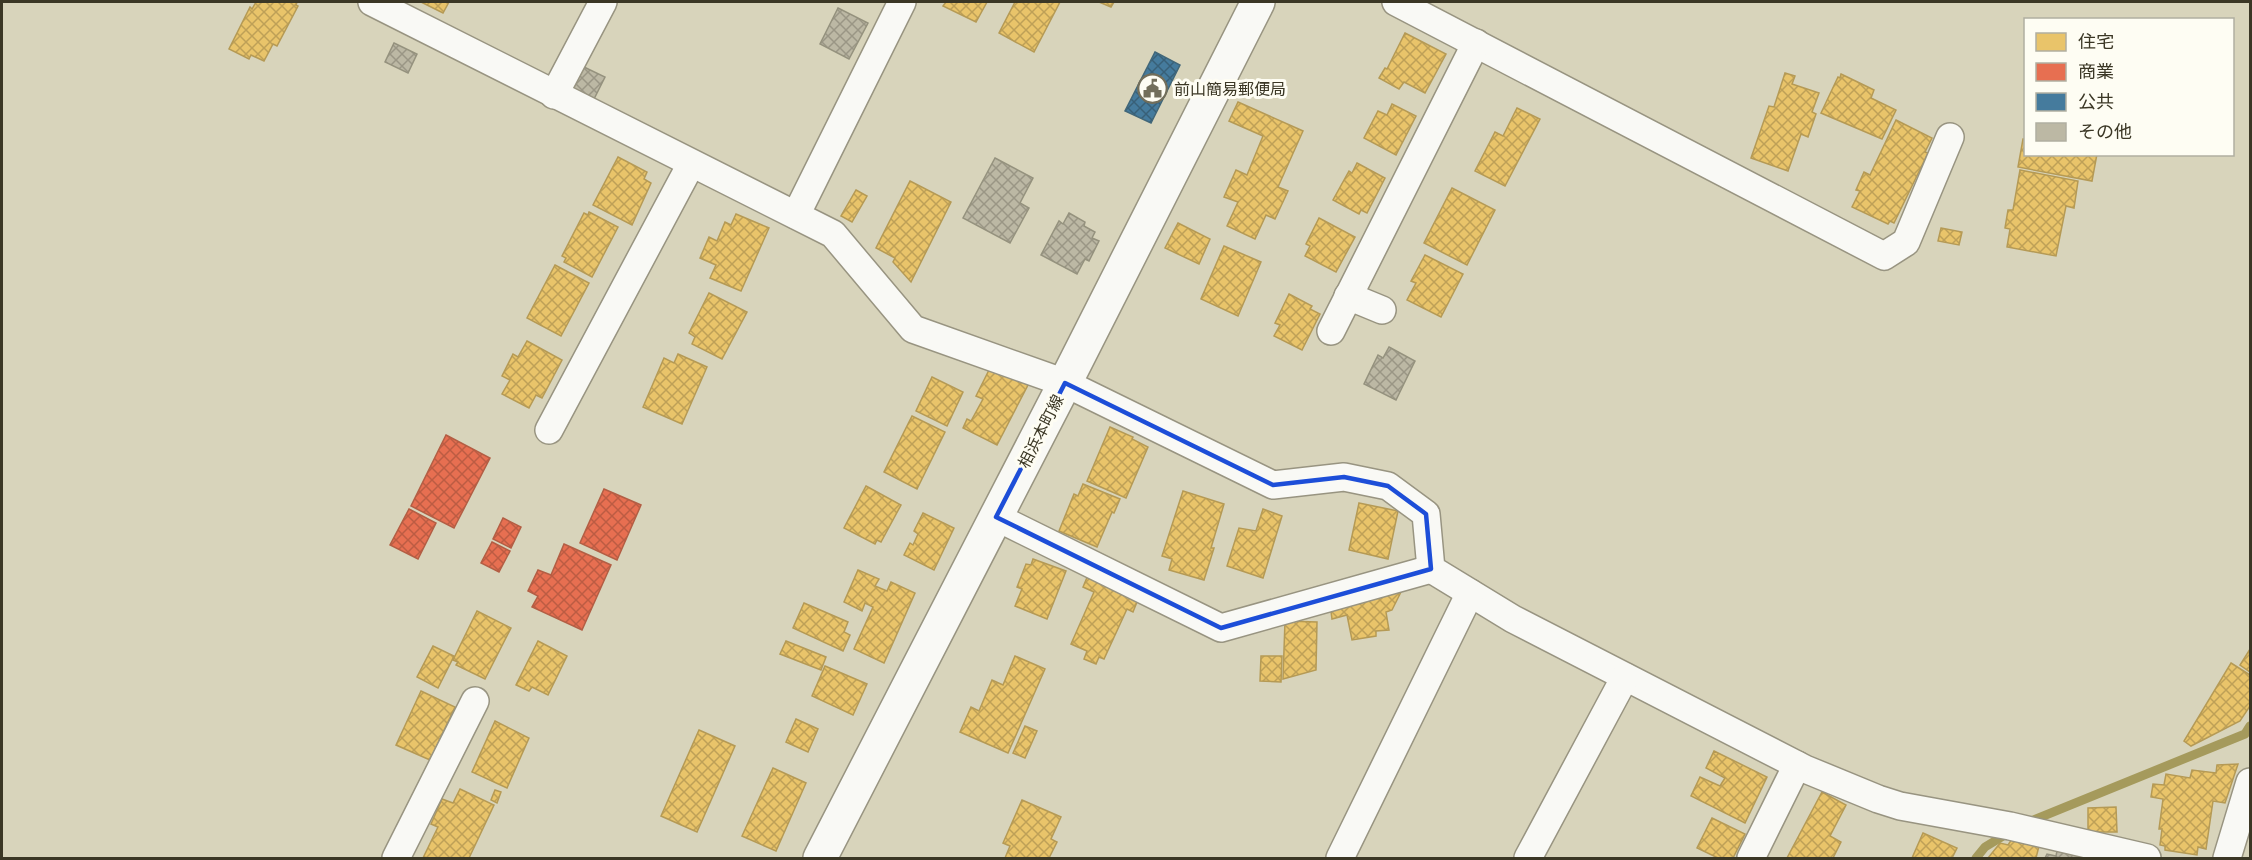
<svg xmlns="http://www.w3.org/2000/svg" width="2252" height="860" viewBox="0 0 2252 860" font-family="Barlow,'Noto Sans JP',sans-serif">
<defs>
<pattern id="homes-cross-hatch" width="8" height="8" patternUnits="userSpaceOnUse" patternTransform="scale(1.5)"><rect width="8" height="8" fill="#e9c46a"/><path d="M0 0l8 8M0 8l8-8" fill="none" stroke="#bea057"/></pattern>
<pattern id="shops-cross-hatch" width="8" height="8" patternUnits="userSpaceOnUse" patternTransform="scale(1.5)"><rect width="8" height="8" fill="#e76f51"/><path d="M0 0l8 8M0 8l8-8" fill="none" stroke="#bc5c43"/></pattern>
<pattern id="public-cross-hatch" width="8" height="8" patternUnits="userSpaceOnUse" patternTransform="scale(1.5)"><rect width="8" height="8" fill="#457b9d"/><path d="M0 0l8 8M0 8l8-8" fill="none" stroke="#386078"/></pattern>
<pattern id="building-cross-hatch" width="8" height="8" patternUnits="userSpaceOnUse" patternTransform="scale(1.5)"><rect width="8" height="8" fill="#bcb8a4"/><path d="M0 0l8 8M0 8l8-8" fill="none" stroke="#9a9685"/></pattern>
</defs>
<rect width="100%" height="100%" fill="#d8d4bb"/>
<g fill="url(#homes-cross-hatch)" stroke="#b59a55" stroke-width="1.5">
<polygon points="256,2 297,2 296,5 298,6 277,46 273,44 264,61 251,55 249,59 229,49 250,7 252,9"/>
<polygon points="421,2 449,2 443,13"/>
<polygon points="946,2 987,2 976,22 943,6"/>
<polygon points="1015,2 1060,2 1034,52 999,33"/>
<polygon points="1099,2 1114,2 1111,7"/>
<polygon points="1405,33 1446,54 1425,93 1404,82 1399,89 1379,78 1385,68 1387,69"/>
<polygon points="1785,73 1795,76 1792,84 1819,93 1812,112 1816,114 1808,137 1801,134 1788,171 1751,158 1769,106 1774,107"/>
<polygon points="1841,74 1874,90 1871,98 1896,110 1882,139 1821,113 1838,77 1840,78"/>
<polygon points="1238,102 1303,131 1278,187 1288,191 1275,219 1266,215 1255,239 1227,226 1238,202 1224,197 1236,170 1247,175 1263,136 1229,121"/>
<polygon points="1392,104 1416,116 1396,155 1364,138 1378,111 1387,115"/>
<polygon points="1517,108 1540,119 1505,186 1475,171 1495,132 1503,136"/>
<polygon points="1896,120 1932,138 1925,152 1928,153 1894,223 1890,221 1888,224 1852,207 1860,191 1856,190 1864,172 1870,175"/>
<polygon points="2023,139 2026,139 2026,154 2097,154 2092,181 2018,167"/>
<polygon points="618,157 647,172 644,179 651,183 632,225 593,205"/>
<polygon points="1357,163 1385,178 1367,213 1361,210 1359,214 1333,200 1349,171 1352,173"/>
<polygon points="2020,170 2078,181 2074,208 2066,206 2056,256 2007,247 2010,229 2005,228 2008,210 2013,210"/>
<polygon points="910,181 951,202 911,282 893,262 895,258 876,248"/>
<polygon points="1452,188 1495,210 1467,265 1424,243"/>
<polygon points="856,190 867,196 852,222 841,216"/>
<polygon points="589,212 618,227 592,277 564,262 566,258 562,256 584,213 588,215"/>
<polygon points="736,214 769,228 741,291 710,278 716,265 700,258 709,237 717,241 725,222 731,225"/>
<polygon points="1319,218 1355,237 1336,272 1305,256 1310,246 1306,244"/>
<polygon points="1178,223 1210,239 1199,264 1165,248"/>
<polygon points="1941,228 1962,232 1959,245 1938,241"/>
<polygon points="1224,246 1261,262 1238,316 1201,299"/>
<polygon points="1425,255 1463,274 1441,317 1407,300 1416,283 1411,281"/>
<polygon points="555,265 589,283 561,336 527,318"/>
<polygon points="709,293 747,312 722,359 692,344 695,337 689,333"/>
<polygon points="1289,294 1312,306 1310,309 1320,314 1302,350 1274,336 1280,325 1275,323"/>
<polygon points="527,341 562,360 542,398 536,395 529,408 502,394 510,380 502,376 513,354 518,357"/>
<polygon points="678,354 707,367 682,424 643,407 664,358 674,363"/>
<polygon points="991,366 1028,385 997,445 963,428 967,419 971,421 983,399 976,396"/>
<polygon points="932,377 963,392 947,426 916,411"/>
<polygon points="912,416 945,432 917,489 884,472"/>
<polygon points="1110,427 1133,437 1132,439 1148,447 1126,498 1087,481"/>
<polygon points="1083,484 1120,499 1114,513 1112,512 1097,547 1059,531 1074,494 1078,496"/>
<polygon points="866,486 901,505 881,542 877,540 875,544 844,528"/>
<polygon points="1183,491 1224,504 1211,548 1214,548 1204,580 1169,570 1172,559 1162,556"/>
<polygon points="1359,503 1398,511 1388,559 1349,550"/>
<polygon points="1263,509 1282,516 1263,578 1227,566 1239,528 1256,531"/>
<polygon points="923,513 954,528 934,570 904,555 910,543 913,545 918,534 914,531"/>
<polygon points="1033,559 1066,571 1047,619 1015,606 1022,589 1017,587 1026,564 1031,565"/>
<polygon points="858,570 879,579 875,586 887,591 891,582 915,593 884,663 854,649 873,607 865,603 862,611 844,602"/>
<polygon points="1088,575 1139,597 1133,612 1127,609 1104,659 1099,657 1096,664 1084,659 1087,651 1071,644 1094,592 1083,587"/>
<polygon points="1404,586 1392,610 1386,612 1389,630 1376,631 1376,636 1352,640 1347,615 1332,619 1329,596"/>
<polygon points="804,603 848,622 844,632 850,635 843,651 793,628"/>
<polygon points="477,611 511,628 485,679 456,665 458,662 453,660"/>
<polygon points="1285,621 1317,622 1316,670 1283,679"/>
<polygon points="538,641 567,656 548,695 532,687 529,691 516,685"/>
<polygon points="786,641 826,657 821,670 780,654"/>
<polygon points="433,646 454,656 438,688 417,677"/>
<polygon points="2250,649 2250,672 2240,665"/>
<polygon points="1015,656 1045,669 1008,753 960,732 971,707 979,711 992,680 1003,685"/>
<polygon points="1261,656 1282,656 1281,682 1260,681"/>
<polygon points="2231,663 2250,675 2250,706 2240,721 2191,746 2184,741"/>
<polygon points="825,666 867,684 853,715 812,696"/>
<polygon points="421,691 455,707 430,760 396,745"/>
<polygon points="796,719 818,729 808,752 786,742"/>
<polygon points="495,721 529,738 507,788 472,772"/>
<polygon points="1025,726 1037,731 1025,758 1013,753"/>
<polygon points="699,730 735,746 697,832 661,816"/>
<polygon points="1714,751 1767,777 1745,823 1691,796 1700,777 1720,786 1725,778 1706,768"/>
<polygon points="2238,764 2225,803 2213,801 2206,849 2198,847 2197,855 2165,850 2165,846 2160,845 2162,829 2159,829 2163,799 2151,797 2153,784 2164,785 2166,774 2190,778 2192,770 2216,773 2217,765"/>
<polygon points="773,768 806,783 776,851 742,836"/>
<polygon points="460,789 494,805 469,858 423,858 438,827 431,824 442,799 453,803"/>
<polygon points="495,790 501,792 497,803 491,800"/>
<polygon points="1822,792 1846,805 1830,836 1841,842 1833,858 1787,858"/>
<polygon points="1022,800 1061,817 1051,839 1057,842 1049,858 1005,858 1010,846 1003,843"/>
<polygon points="2116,807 2117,832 2088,832 2088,808"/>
<polygon points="1712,818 1745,834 1733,858 1718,858 1697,848"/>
<polygon points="1923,833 1957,848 1952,858 1912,858"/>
<polygon points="2012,839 2039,846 2036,858 1988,858 2000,843 2008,845"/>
</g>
<g fill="url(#shops-cross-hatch)" stroke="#b35e44" stroke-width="1.5">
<polygon points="446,435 490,458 454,528 411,506"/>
<polygon points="604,489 641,505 617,560 580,543"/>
<polygon points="409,509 436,523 418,559 390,545"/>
<polygon points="503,518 521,527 511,548 493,539"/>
<polygon points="492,542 510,551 499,572 481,563"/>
<polygon points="564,544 611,565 582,630 532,607 538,596 528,591 538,570 551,575"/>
</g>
<polygon fill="url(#public-cross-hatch)" stroke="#426779" stroke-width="1.5" points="1155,52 1180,65 1151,123 1125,111"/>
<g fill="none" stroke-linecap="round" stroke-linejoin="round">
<g stroke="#a59a5c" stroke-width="9">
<polyline points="2026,823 2245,734 2250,726"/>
<polyline points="1976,858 1985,847 2008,833"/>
</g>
</g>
<g fill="url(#building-cross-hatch)" stroke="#95927e" stroke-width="1.5">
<polygon points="838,8 868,23 849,59 820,44"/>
<polygon points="394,43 417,54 408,73 385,62"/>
<polygon points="584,67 605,77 593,101 572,90"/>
<polygon points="995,158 1033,178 1020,203 1029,208 1010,243 963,218"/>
<polygon points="1069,213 1085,222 1084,226 1095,232 1092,238 1099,241 1089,261 1085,259 1077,274 1041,255 1059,221 1063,224"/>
<polygon points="1389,347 1415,361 1396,400 1364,384 1378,355 1383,358"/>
<polygon points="2058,846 2083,853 2082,858 2045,858 2047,854 2056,856"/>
</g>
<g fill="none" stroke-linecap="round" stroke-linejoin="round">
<defs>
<g id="street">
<polyline points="372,2 833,234 913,329 1065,383 1273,485 1344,477 1388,486 1426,514 1431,569 1513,619 1805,769 1878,799 1900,806 2010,826 2147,858"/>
<polyline points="1396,2 1884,256 1906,242 1950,137"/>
<polyline points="554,95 603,2"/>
<polyline points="796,215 902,2"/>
<polyline points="1348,296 1382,310"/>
<polyline points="1331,331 1476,43"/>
<polyline points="549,430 691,164"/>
<polyline points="996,517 1221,628 1431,569"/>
<polyline points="396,858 475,701"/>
<polyline points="1340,858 1470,593"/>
<polyline points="1528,858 1625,677"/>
<polyline points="1751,858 1797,765"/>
<polyline points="2227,858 2250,782"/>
</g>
<polyline id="secondary" points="820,858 1065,383 1258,2"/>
</defs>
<use href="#street" stroke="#989481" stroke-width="30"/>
<use href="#secondary" stroke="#989481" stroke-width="36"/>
<use href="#street" stroke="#f9f9f5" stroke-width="27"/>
<use href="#secondary" stroke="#f9f9f5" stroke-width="33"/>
</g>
<path fill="none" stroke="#1d4ed8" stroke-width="4.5" stroke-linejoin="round" d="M1065,383L1273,485L1344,477L1388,486L1426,514L1431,569L1221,628L996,517Z"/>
<defs>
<symbol id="civic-ring" viewBox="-11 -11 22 22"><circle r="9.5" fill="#fefdf3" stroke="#726e5a" stroke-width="1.5"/><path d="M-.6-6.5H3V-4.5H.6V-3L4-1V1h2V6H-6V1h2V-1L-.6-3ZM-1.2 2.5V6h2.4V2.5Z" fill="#726e5a"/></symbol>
</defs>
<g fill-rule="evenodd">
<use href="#civic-ring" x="1136" y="72" width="33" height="33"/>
</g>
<g text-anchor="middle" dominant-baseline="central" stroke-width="6" stroke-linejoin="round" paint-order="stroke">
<g font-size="16" fill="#3b3725" stroke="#fefdf3" text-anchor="start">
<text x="1174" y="88">前山簡易郵便局</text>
</g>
<g font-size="16" fill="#3b3725" stroke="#fefdf3">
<text transform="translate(1040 431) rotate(-63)">相浜本町線</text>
</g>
</g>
<rect width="2252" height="860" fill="none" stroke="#3b3725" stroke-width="6"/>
<rect x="2024" y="18" width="210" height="138" fill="#fefdf3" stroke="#b0aea1" stroke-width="1.5"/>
<rect x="2036" y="33" width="30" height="18" fill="#e9c46a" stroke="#b0aea1" stroke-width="1.5"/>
<text x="2078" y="48" font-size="18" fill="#3b3725">住宅</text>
<rect x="2036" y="63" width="30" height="18" fill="#e76f51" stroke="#b0aea1" stroke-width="1.5"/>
<text x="2078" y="78" font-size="18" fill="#3b3725">商業</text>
<rect x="2036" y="93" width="30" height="18" fill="#457b9d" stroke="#b0aea1" stroke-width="1.5"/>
<text x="2078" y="108" font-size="18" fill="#3b3725">公共</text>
<rect x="2036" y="123" width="30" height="18" fill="#bcb8a4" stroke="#b0aea1" stroke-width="1.5"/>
<text x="2078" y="138" font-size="18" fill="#3b3725">その他</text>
</svg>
